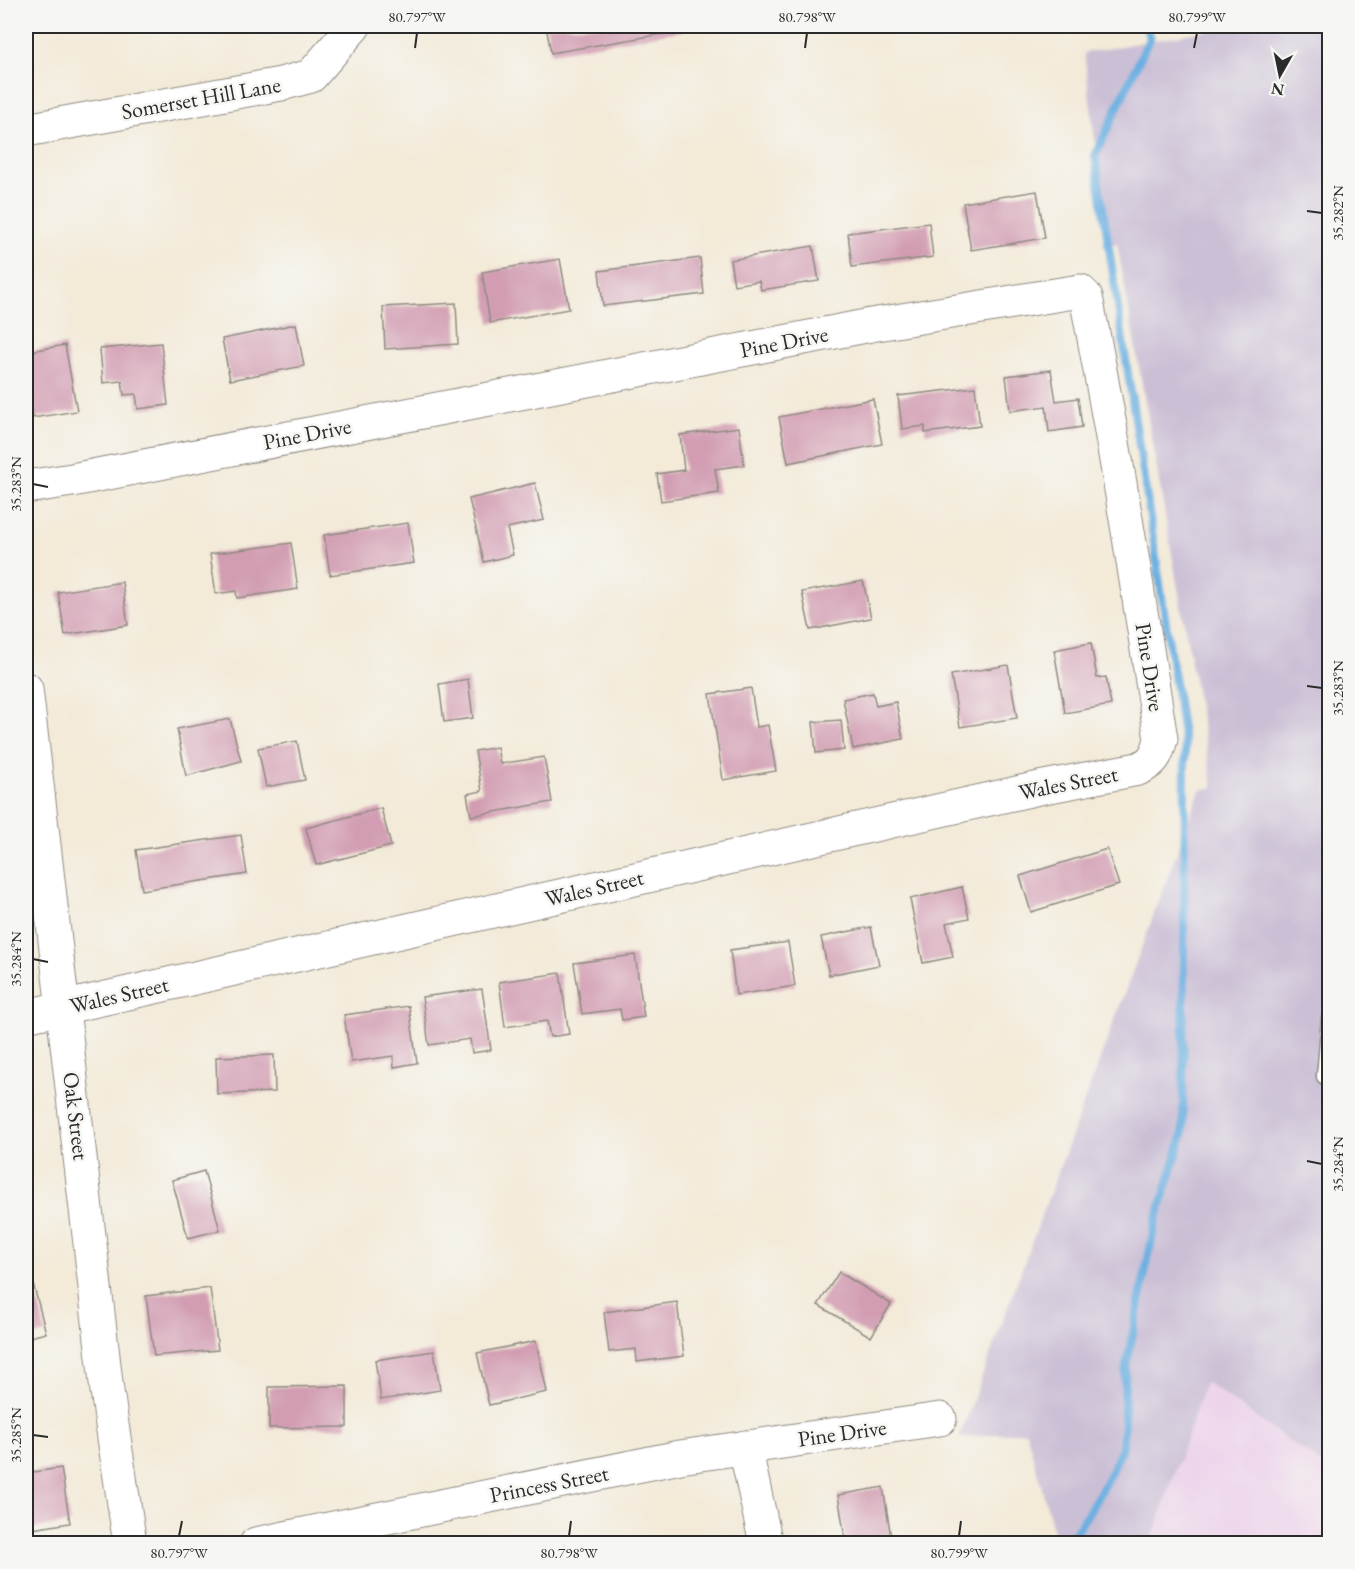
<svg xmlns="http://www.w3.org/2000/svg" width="1355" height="1569" viewBox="0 0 1355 1569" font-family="'EB Garamond',serif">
<rect width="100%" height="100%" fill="#f6f6f2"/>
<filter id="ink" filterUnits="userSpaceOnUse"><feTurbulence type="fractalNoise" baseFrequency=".0167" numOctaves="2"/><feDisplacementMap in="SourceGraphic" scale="12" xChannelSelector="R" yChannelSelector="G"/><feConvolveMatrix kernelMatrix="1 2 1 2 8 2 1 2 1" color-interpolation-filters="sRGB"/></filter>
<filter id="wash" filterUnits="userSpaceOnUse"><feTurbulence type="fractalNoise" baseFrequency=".008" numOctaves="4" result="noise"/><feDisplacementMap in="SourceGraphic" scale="24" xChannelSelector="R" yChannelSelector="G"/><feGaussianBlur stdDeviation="1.35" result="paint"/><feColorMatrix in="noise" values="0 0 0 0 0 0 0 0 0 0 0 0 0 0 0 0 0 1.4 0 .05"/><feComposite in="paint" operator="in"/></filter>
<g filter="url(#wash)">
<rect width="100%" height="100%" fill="#f3ead8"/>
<polygon fill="#ecd1ea" points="1204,1382 1329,1469 1329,1543 1151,1544"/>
<polygon fill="#cbbfd5" points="1230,26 1329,26 1329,1469 1205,1382 1151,1543 1057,1543 1026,1431 959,1438 1200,790 1213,787 1117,243 1108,245 1084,53"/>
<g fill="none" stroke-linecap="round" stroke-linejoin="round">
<path stroke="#6cb0e1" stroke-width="8" d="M1051,1544C1058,1540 1070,1537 1076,1531C1085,1521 1120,1458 1122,1446C1126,1419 1123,1393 1126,1367L1155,1224L1183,1134L1185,748L1095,156L1150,37L1145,26"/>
</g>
<g id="blocks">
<g fill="#d29db2">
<polygon points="546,26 691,26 692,29 551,53"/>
<polygon points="1037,191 1045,238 971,250 963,203"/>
<polygon points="929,223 933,257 852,267 848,233"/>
<polygon points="813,246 819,281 761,290 759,281 734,285 730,260"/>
<polygon points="700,258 704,294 603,306 599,271"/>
<polygon points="560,259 569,309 490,323 482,272"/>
<polygon points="456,303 458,344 385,349 383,307"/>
<polygon points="296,324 304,366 230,380 222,339"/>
<polygon points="161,343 168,405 138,409 136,394 124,395 122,381 103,383 100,349"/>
<polygon points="65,345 77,411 33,418 28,391 26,391 26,352"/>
<polygon points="1051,370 1056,401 1078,398 1082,427 1049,432 1046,406 1010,411 1006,376"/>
<polygon points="975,387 980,426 925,433 925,426 902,429 898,396"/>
<polygon points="873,399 882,444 788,463 779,417"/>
<polygon points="739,427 744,465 715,469 719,493 661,501 657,474 684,470 680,435"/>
<polygon points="535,483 544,520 507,528 513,555 484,562 469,499"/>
<polygon points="408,523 414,563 330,575 324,535"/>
<polygon points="291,543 298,589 237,598 236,591 216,594 210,554"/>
<polygon points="863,581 871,618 810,630 802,592"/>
<polygon points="122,582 128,625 65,635 58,592"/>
<polygon points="1091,643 1097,678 1106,677 1111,705 1065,713 1054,650"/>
<polygon points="1008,665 1017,718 960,727 951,675"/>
<polygon points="468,679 473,718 444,722 439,684"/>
<polygon points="751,688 757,727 768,725 776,771 723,780 710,694"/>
<polygon points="873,693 876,706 896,702 903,739 853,749 843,699"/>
<polygon points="230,719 241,761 186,776 177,729"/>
<polygon points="841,720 844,750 816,753 813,722"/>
<polygon points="297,741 305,780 266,787 258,748"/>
<polygon points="497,747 500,764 544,757 552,802 471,816 467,794 482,791 475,751"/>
<polygon points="381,808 391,846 316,865 306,828"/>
<polygon points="241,835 247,874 142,890 136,850"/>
<polygon points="1107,849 1119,885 1031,912 1020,876"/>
<polygon points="962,887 969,918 946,923 953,957 923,963 910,899"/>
<polygon points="871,927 879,965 829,975 821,937"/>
<polygon points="788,942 795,986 736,995 730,950"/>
<polygon points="635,955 644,1017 622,1020 620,1009 582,1014 574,963"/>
<polygon points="560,973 569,1034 550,1037 547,1021 505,1027 499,982"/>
<polygon points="482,989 491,1050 472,1053 470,1039 429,1045 422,997"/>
<polygon points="409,1006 417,1063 394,1067 393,1056 351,1062 344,1015"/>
<polygon points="274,1055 275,1092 217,1094 216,1057"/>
<polygon points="204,1171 220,1230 188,1238 172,1180"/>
<polygon points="839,1272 891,1304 871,1337 818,1305"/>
<polygon points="33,1283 46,1333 26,1338 26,1285"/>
<polygon points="210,1288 218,1350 154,1356 146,1296"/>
<polygon points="677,1302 684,1356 637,1362 636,1349 609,1352 604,1312"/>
<polygon points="536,1341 547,1392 489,1405 477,1353"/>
<polygon points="434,1351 440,1390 381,1400 375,1360"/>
<polygon points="347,1386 347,1427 269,1428 269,1387"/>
<polygon points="61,1468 70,1523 26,1530 26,1473"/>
<polygon points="883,1487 892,1544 846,1544 838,1495"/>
</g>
</g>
</g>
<g filter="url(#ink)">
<use href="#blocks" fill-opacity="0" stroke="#8f8a82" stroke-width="1.5"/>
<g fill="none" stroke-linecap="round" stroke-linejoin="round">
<defs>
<polyline id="service" points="1330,1019 1325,1076 1330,1079"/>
<g id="minor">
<polyline points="26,130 281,84 311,76 354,26"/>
<path d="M26,487L72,480L871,325L1080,291L1086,297C1115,444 1138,591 1161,739C1157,755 1154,762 1138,769L1039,788L26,1016"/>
<polyline points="26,689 107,1391 130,1544"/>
<polyline points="745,1447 766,1544"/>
<polyline points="256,1544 680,1457 940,1419"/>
</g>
</defs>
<use href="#service" stroke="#8f8a82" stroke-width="19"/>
<use href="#minor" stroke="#8f8a82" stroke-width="35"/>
<use href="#service" stroke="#fff" stroke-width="16"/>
<use href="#minor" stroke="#fff" stroke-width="33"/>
</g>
</g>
<path fill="none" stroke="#2b2b2b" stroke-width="2" d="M415,48L417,33M805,48L807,33M1194,48L1197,33M1307,211L1322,213M33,484L48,487M1307,686L1322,688M33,959L48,962M1307,1161L1322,1164M33,1435L48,1437M179,1536L182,1521M569,1536L571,1521M959,1536L961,1521"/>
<g text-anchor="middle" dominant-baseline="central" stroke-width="5" stroke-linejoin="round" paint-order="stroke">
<g font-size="22" fill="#2b2b2b" stroke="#f6f6f2">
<text transform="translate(201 98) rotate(-10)">Somerset Hill Lane</text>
<text transform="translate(784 342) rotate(-11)">Pine Drive</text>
<text transform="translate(307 434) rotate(-11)">Pine Drive</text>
<text transform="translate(1150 667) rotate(81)">Pine Drive</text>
<text transform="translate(1068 783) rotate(-11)">Wales Street</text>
<text transform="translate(594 888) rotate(-13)">Wales Street</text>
<text transform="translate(119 995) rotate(-13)">Wales Street</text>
<text transform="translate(76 1116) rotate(83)">Oak Street</text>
<text transform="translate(842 1433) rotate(-8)">Pine Drive</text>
<text transform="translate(549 1484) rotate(-11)">Princess Street</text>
</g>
</g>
<rect width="1355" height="1569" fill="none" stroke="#f6f6f2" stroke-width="66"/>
<g transform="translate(1280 75) rotate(189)" stroke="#f6f6f2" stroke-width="4.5" paint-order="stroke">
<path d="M0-4.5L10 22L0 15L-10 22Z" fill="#2b2b2b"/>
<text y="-9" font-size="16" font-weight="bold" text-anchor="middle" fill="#2b2b2b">N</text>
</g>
<rect x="33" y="33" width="1289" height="1503" fill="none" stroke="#2b2b2b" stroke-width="2"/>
<g font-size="15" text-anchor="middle" fill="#2b2b2b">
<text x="417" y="22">80.797°W</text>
<text x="807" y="22">80.798°W</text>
<text x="1197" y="22">80.799°W</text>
<text transform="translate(1338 213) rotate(-90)" y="5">35.282°N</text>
<text transform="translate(16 484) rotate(-90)" y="5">35.283°N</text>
<text transform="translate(1338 688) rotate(-90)" y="5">35.283°N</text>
<text transform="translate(16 959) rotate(-90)" y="5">35.284°N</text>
<text transform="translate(1338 1164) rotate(-90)" y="5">35.284°N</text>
<text transform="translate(16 1435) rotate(-90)" y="5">35.285°N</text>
<text x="179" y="1558">80.797°W</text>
<text x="569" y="1558">80.798°W</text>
<text x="959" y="1558">80.799°W</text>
</g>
</svg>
